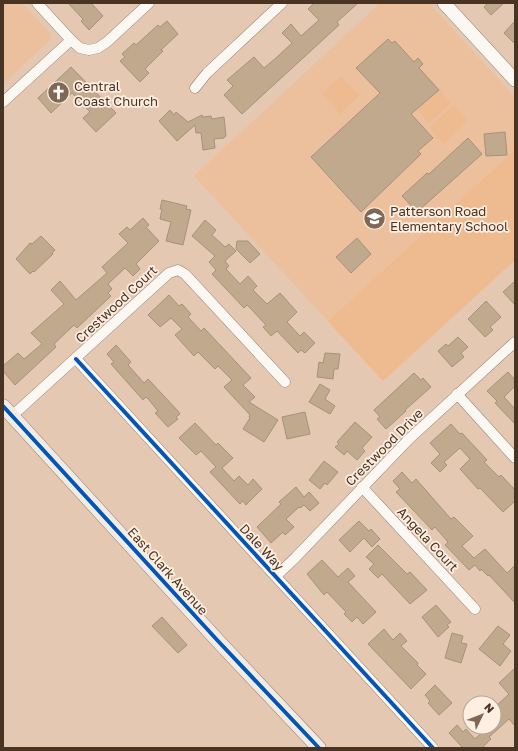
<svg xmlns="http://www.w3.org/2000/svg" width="518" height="751" viewBox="0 0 518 751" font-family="'Golos Text',sans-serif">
<rect width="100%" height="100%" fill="#e4c8b1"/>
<g fill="#edc09d">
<polygon points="3,3 22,3 51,34 51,39 3,84"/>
<polygon points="380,3 429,3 515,97 515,260 383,381 194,176"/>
</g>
<g fill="#eeba8f">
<polygon points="341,76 359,96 340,114 322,94"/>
<polygon points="439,89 451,103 429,123 417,110"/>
<polygon points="454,105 468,121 444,144 429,128"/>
<polygon points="515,150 515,260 383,381 328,321"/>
</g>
<g fill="#c0a98d" stroke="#a4927d">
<polygon points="68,3 91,3 103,16 89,30 81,21 83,19"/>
<polygon points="314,3 358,3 337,22 339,25 242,114 224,95 233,86 227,80 254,57 264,68 276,58 292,43 282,33 291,24 301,36 319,20 308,9"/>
<polygon points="488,3 504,3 491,15 484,7"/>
<polygon points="167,21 178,34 161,50 163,51 145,69 149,73 140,82 120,61 125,57 122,54 134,43 136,45 158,25 160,27"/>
<polygon points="515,21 515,44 504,33"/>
<polygon points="388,39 392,43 395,41 414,62 418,58 423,64 419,68 439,90 411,114 433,138 418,151 421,154 361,212 311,157 380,93 356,68"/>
<polygon points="71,67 116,113 96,132 83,118 90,112 72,93 51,113 38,98"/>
<polygon points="170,110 174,115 176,112 188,122 202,115 203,117 211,116 212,119 224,117 226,136 224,137 224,138 214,139 215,148 203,150 201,133 196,133 195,125 177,141 159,121"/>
<polygon points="505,132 507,155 486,156 484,134"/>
<polygon points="468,138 482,154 417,212 402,196 427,173 429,174"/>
<polygon points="162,200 187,206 186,209 191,210 183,245 166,241 171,222 160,219 162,209 160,209"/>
<polygon points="143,218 149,225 146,227 159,241 136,264 140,269 133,276 125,268 108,284 112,289 108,293 111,296 77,328 74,325 54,344 56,347 15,385 3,371 3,366 18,353 24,359 42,344 31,333 64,304 51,290 60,281 76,300 107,273 102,267 128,243 119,234 127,227 130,230"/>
<polygon points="205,220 216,230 212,235 225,247 229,244 236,251 225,261 229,266 226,269 240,284 248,276 257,286 253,290 267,304 280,293 297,312 287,322 300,336 304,332 315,343 305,353 301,350 298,353 277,331 271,336 263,327 266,325 252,310 247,305 244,308 212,274 216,270 209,262 215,256 192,236"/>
<polygon points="41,236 55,250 52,253 53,254 34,272 33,271 30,274 16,259 30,243 32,244"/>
<polygon points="357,238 371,254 351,273 336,257"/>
<polygon points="237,241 248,241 260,254 250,263 236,249"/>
<polygon points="515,281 515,305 503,292"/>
<polygon points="169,295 179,306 182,304 191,314 188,317 201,331 204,328 251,378 243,385 255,397 249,402 278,420 264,442 243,429 250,418 249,417 250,415 224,387 232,380 218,366 215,369 198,352 194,356 175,335 182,329 171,318 160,327 148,315"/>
<polygon points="486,301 501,317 490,327 493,330 485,337 468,319"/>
<polygon points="458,337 468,347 461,353 464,357 452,367 438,351 446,344 448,346"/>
<polygon points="116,345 131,362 128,365 144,383 148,379 178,411 180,414 176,417 178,419 168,427 155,413 158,411 149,400 146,397 143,400 111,364 114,362 107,354"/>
<polygon points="325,353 340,354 338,369 334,369 333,379 317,377 319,362 323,363"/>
<polygon points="508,372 515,380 515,386 504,397 515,409 515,424 495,403 497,401 487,391"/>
<polygon points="414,373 421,380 423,378 431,387 405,410 406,411 386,429 377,419 380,417 374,410"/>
<polygon points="320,384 330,390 325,399 335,406 330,414 309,402"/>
<polygon points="305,412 310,434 287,439 282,417"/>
<polygon points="355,422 372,437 362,448 365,451 357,460 347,451 344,455 335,447 339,444 337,442"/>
<polygon points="195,423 216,445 218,443 233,458 222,468 234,481 239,476 248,485 253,479 262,489 246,505 243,501 240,504 210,472 216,467 201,451 196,455 179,438"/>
<polygon points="451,424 460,434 462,433 487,460 484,462 499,477 501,475 515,490 515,501 503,512 480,488 478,489 460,469 470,459 460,448 444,462 447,465 440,472 431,463 440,454 430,443"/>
<polygon points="324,461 338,472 327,485 325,483 320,489 309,480"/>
<polygon points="402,472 412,483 416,479 451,519 454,517 473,536 462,546 474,558 485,549 507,573 515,565 515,603 489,575 488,576 481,569 480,571 475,565 469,570 445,545 448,542 435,527 432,530 396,492 400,489 393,481"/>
<polygon points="296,487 304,497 309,492 319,503 310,511 304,505 300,508 299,507 286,519 294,527 285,535 283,532 271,543 257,527 281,504 279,502"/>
<polygon points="359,521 369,531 371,529 380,539 372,547 364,538 350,552 339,540"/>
<polygon points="378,545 407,574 410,572 427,590 410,604 382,574 378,578 369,569 374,564 366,557"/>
<polygon points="322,560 338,577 348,568 355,576 348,582 376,612 363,624 357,617 352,622 344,614 346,612 327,592 324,595 307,574"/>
<polygon points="436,605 451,622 447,625 449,627 438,637 422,617"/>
<polygon points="162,617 187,645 178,653 152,626"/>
<polygon points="498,626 510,635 503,644 511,651 500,666 479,649"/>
<polygon points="384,629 393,640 400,633 407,641 401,646 418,663 417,665 426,674 411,689 368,644"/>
<polygon points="452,633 463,636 461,643 467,644 461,663 445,658"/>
<polygon points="515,668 515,726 509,719 489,737 491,739 482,748 463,748 449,733 457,725 463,732 466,729 475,739 488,727 494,727 494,708 509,694 499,683"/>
<polygon points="435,685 452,703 439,715 428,703 430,701 425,695"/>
</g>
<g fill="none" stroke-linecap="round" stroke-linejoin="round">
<defs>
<g id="minor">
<polyline points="37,3 71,40 80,48 89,50 98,48 107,42 149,3"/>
<polyline points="195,88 207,73 282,3"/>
<polyline points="3,102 71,40"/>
<polyline points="76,359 433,748"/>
<polyline points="457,394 515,458"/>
<polyline points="12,416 169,273 178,270 185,274 285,382"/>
<polyline points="362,487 475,609"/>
<polyline points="276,576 296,557 409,439 515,342"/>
</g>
<polyline id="tertiary" points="444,3 515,80"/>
<polyline id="secondary" points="3,406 218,641 319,748"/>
</defs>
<use href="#minor" stroke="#95806e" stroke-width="11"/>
<use href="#tertiary" stroke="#95806e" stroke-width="14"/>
<use href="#secondary" stroke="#95806e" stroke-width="15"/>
<use href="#minor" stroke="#fbf7f3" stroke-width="10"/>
<use href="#tertiary" stroke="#fbf7f3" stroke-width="13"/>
<use href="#secondary" stroke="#f1ebe6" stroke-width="14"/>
<defs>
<g id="cycleway">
<polyline points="76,359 433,748"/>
<polyline points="3,406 218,641 319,748"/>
</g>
</defs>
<use href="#cycleway" stroke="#ffefe2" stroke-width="6"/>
<use href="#cycleway" stroke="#0057b8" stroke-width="4"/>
</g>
<defs>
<symbol id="church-disc" viewBox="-11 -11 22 22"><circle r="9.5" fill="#7f6855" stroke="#ffefe2"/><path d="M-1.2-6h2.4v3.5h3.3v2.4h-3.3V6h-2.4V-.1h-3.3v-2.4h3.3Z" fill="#fff"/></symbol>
<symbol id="school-disc" viewBox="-11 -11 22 22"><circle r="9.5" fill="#7f6855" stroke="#ffefe2"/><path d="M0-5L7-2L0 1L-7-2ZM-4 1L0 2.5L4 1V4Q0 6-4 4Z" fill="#fff"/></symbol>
</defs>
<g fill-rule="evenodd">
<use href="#church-disc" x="46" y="80" width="25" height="25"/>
<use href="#school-disc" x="362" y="206" width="25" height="25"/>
</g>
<g text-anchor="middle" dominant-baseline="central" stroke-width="3.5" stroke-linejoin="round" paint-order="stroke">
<g font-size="13" fill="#493423" stroke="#ffefe2" text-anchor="start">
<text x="74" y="86">Central<tspan x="74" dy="15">Coast Church</tspan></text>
<text x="390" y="211">Patterson Road<tspan x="390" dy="15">Elementary School</tspan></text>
</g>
<g font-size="13" fill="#493423" stroke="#ffefe2">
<text transform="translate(116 304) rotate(-43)">Crestwood Court</text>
<text transform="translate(384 447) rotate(-45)">Crestwood Drive</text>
<text transform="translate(428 539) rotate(47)">Angela Court</text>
<text transform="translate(262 547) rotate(47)">Dale Way</text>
<text transform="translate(168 571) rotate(48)">East Clark Avenue</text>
</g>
</g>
<rect width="518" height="751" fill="none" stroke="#493423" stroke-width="8"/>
<g transform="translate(482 715) rotate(47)"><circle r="19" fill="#ffefe2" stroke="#b6a496"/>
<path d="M0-3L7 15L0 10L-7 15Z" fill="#7f6855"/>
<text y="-6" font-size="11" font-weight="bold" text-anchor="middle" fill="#493423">N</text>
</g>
</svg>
